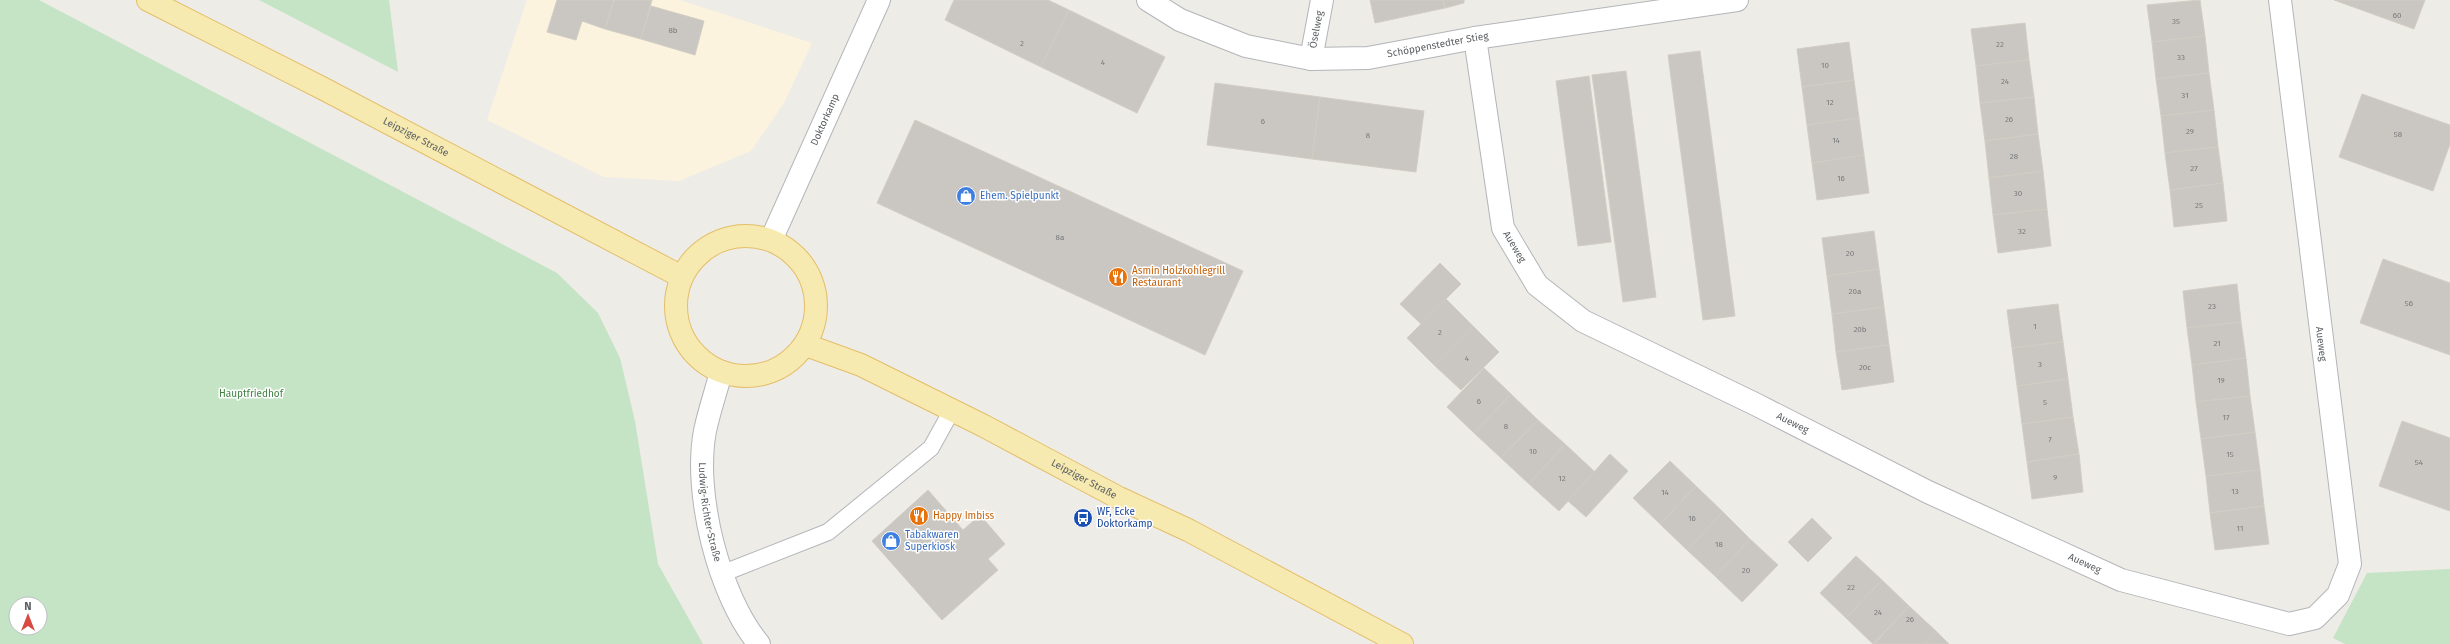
<svg xmlns="http://www.w3.org/2000/svg" width="2450" height="644" viewBox="0 0 2450 644" font-family="'Fira Sans',sans-serif">
<rect width="100%" height="100%" fill="#eeece6"/>
<polygon fill="#fbf3de" points="527,0 680,0 812,43 784,103 751,151 679,181 604,177 487,120"/>
<g fill="#c5e3c5" fill-rule="evenodd">
<path d="M0,0H39L557,273L598,313L620,358L635,421L658,564L703,644H0ZM16,604H40V628H16Z"/>
<polygon points="259,0 389,0 398,72"/>
<polygon points="2450,569 2450,644 2345,644 2333,638 2367,573"/>
</g>
<g fill="#cac7c2" stroke="#d2cdc4">
<polygon points="557,0 614,0 605,29 582,21 576,40 547,32"/>
<polygon points="614,0 652,0 641,39 605,29"/>
<polygon points="954,0 1048,0 1069,10 1041,67 945,20"/>
<polygon points="1370,0 1443,0 1445,8 1375,23"/>
<polygon points="1443,0 1464,0 1464,3 1445,8"/>
<polygon points="2200,0 2205,36 2152,42 2147,5"/>
<polygon points="2334,0 2425,0 2414,29"/>
<polygon points="651,6 704,21 695,55 641,39"/>
<polygon points="1069,10 1165,57 1137,113 1041,67"/>
<polygon points="2025,23 2029,60 1976,66 1971,29"/>
<polygon points="2205,36 2209,73 2156,79 2152,42"/>
<polygon points="1849,42 1854,80 1802,87 1797,49"/>
<polygon points="1700,51 1735,316 1703,320 1668,55"/>
<polygon points="2029,60 2034,97 1980,103 1976,66"/>
<polygon points="1626,71 1656,297 1623,302 1592,75"/>
<polygon points="2209,73 2214,110 2161,116 2156,79"/>
<polygon points="1589,76 1611,242 1578,246 1556,81"/>
<polygon points="1854,80 1859,118 1807,125 1802,87"/>
<polygon points="1215,83 1320,97 1312,159 1207,145"/>
<polygon points="2362,94 2450,125 2450,144 2433,191 2339,157"/>
<polygon points="1320,97 1424,111 1416,172 1312,159"/>
<polygon points="2034,97 2038,134 1985,141 1980,103"/>
<polygon points="2214,110 2218,147 2165,153 2161,116"/>
<polygon points="1859,118 1864,155 1812,163 1807,125"/>
<polygon points="915,120 1243,271 1205,355 877,203"/>
<polygon points="2038,134 2043,171 1989,178 1985,141"/>
<polygon points="2218,147 2223,183 2170,190 2165,153"/>
<polygon points="1864,155 1869,193 1817,200 1812,163"/>
<polygon points="2043,171 2047,209 1993,215 1989,178"/>
<polygon points="2223,183 2227,221 2174,227 2170,190"/>
<polygon points="2047,209 2051,246 1998,253 1993,215"/>
<polygon points="1874,231 1879,269 1827,276 1822,238"/>
<polygon points="2383,259 2450,283 2450,355 2360,323"/>
<polygon points="1440,263 1461,284 1421,324 1400,304"/>
<polygon points="1879,269 1884,307 1832,314 1827,276"/>
<polygon points="2237,284 2241,322 2187,328 2183,291"/>
<polygon points="1446,299 1473,326 1434,365 1407,338"/>
<polygon points="2058,304 2063,342 2012,348 2007,310"/>
<polygon points="1884,307 1889,345 1836,352 1832,314"/>
<polygon points="2241,322 2246,358 2192,365 2187,328"/>
<polygon points="1473,326 1499,352 1461,390 1434,365"/>
<polygon points="2063,342 2068,379 2017,386 2012,348"/>
<polygon points="1889,345 1894,382 1842,390 1836,352"/>
<polygon points="2246,358 2250,396 2196,402 2192,365"/>
<polygon points="1484,368 1511,394 1474,433 1447,407"/>
<polygon points="2068,379 2073,417 2022,424 2017,386"/>
<polygon points="1511,394 1538,420 1501,458 1474,433"/>
<polygon points="2250,396 2255,432 2201,439 2196,402"/>
<polygon points="2073,417 2079,454 2027,462 2022,424"/>
<polygon points="1538,420 1565,444 1529,484 1501,458"/>
<polygon points="2402,421 2450,438 2450,511 2379,486"/>
<polygon points="2255,432 2260,470 2206,476 2201,439"/>
<polygon points="1565,444 1595,472 1559,511 1529,484"/>
<polygon points="1610,454 1628,471 1586,517 1568,501"/>
<polygon points="2079,454 2083,492 2032,499 2027,462"/>
<polygon points="1670,461 1696,486 1660,524 1633,498"/>
<polygon points="2260,470 2264,506 2210,513 2206,476"/>
<polygon points="1696,486 1723,512 1687,550 1660,524"/>
<polygon points="928,490 963,530 980,515 1005,544 988,559 998,570 942,620 872,541"/>
<polygon points="2264,506 2269,544 2215,550 2210,513"/>
<polygon points="1723,512 1750,539 1715,576 1687,550"/>
<polygon points="1812,518 1832,538 1808,562 1788,542"/>
<polygon points="1750,539 1778,565 1742,602 1715,576"/>
<polygon points="1856,556 1882,580 1846,618 1820,593"/>
<polygon points="1882,580 1909,606 1873,644 1846,618"/>
<polygon points="1909,606 1937,632 1925,644 1874,644"/>
<polygon points="1937,632 1949,644 1925,644"/>
</g>
<g fill="none" stroke-linecap="round" stroke-linejoin="round">
<defs>
<polyline id="service" points="721,574 828,532 931,448 952,410"/>
<g id="minor">
<path id="s1" d="M1148,0L1180,20L1246,46L1311,59L1368,58L1475,38L1737,0"/>
<path id="s2" d="M1475,38L1503,228L1537,285L1583,321L1755,404L1928,492L2121,580L2289,624L2315,618L2338,595L2350,564L2280,0"/>
<path id="s3" d="M1311,59L1322,0"/>
</g>
<g id="tertiary">
<path id="s4" d="M771,240L879,0"/>
<path id="s5" d="M721,372C716,392 709,411 705,431C693,493 719,596 759,644"/>
</g>
<g id="primary">
<path id="s6" d="M148,0L322,88L682,277"/>
<circle cx="746" cy="306" r="70"/>
<path id="s7" d="M806,345L861,365L984,426L1119,498L1188,530L1402,644"/>
</g>
</defs>
<use href="#service" stroke="#b3b5b9" stroke-width="18"/>
<use href="#minor" stroke="#b3b5b9" stroke-width="24"/>
<use href="#tertiary" stroke="#b3b5b9" stroke-width="24"/>
<use href="#primary" stroke="#e4be69" stroke-width="24"/>
<use href="#service" stroke="#fff" stroke-width="16"/>
<use href="#minor" stroke="#fff" stroke-width="22"/>
<use href="#tertiary" stroke="#fff" stroke-width="22"/>
<use href="#primary" stroke="#f7eab1" stroke-width="22"/>
</g>
<defs>
<symbol id="shop-disc" viewBox="-11 -11 22 22"><circle r="9.5" fill="#3f7fe0" stroke="#fff"/><path d="M-5-2.5h2.3a2.7 3.5 0 0 1 5.4 0H5L5.5 6h-11ZM-1.5-2.5h3a1.5 2.3 0 0 0-3 0Z" fill="#fff"/></symbol>
<symbol id="restaurant-disc" viewBox="-11 -11 22 22"><circle r="9.5" fill="#e8710a" stroke="#fff"/><path d="M-5-6h1v4h1v-4h1v4h1v-4h1v5L-1.5 .5V6h-2V.5L-5-1ZM5-6V6H3V1.5H1.5Q1.5-4 5-6Z" fill="#fff"/></symbol>
<symbol id="bus-disc" viewBox="-11 -11 22 22"><circle r="9.5" fill="#1a4fb4" stroke="#fff"/><path d="M-5-6H5V4H4V6H2V4H-2V6H-4V4H-5ZM-3.5-4V0h7V-4ZM-3.5 1.2v1.5H-2V1.2ZM2 1.2v1.5H3.5V1.2Z" fill="#fff"/></symbol>
</defs>
<g fill-rule="evenodd">
<use href="#shop-disc" x="955" y="185" width="22" height="22"/>
<use href="#restaurant-disc" x="1107" y="266" width="22" height="22"/>
<use href="#restaurant-disc" x="908" y="505" width="22" height="22"/>
<use href="#bus-disc" x="1072" y="507" width="22" height="22"/>
<use href="#shop-disc" x="880" y="530" width="22" height="22"/>
</g>
<g text-anchor="middle" dominant-baseline="central" stroke-width="3" stroke-linejoin="round" paint-order="stroke">
<g font-size="8" fill="#787a7c">
<text x="2397" y="15">60</text>
<text x="2176" y="21">35</text>
<text x="673" y="30">8b</text>
<text x="1022" y="43">2</text>
<text x="2000" y="44">22</text>
<text x="2181" y="57">33</text>
<text x="1103" y="62">4</text>
<text x="1825" y="65">10</text>
<text x="2005" y="81">24</text>
<text x="2185" y="95">31</text>
<text x="1830" y="102">12</text>
<text x="2009" y="119">26</text>
<text x="1263" y="121">6</text>
<text x="2190" y="131">29</text>
<text x="2398" y="134">58</text>
<text x="1368" y="135">8</text>
<text x="1836" y="140">14</text>
<text x="2014" y="156">28</text>
<text x="2194" y="168">27</text>
<text x="1841" y="178">16</text>
<text x="2018" y="193">30</text>
<text x="2199" y="205">25</text>
<text x="2022" y="231">32</text>
<text x="1060" y="237">8a</text>
<text x="1850" y="253">20</text>
<text x="1855" y="291">20a</text>
<text x="2409" y="303">56</text>
<text x="2212" y="306">23</text>
<text x="2035" y="326">1</text>
<text x="1860" y="329">20b</text>
<text x="1440" y="332">2</text>
<text x="2217" y="343">21</text>
<text x="1467" y="358">4</text>
<text x="2040" y="364">3</text>
<text x="1865" y="367">20c</text>
<text x="2221" y="380">19</text>
<text x="1479" y="401">6</text>
<text x="2045" y="402">5</text>
<text x="2226" y="417">17</text>
<text x="1506" y="426">8</text>
<text x="2050" y="439">7</text>
<text x="1533" y="451">10</text>
<text x="2230" y="454">15</text>
<text x="2419" y="462">54</text>
<text x="2055" y="477">9</text>
<text x="1562" y="478">12</text>
<text x="2235" y="491">13</text>
<text x="1665" y="492">14</text>
<text x="1692" y="518">16</text>
<text x="2240" y="528">11</text>
<text x="1719" y="544">18</text>
<text x="1746" y="570">20</text>
<text x="1851" y="587">22</text>
<text x="1878" y="612">24</text>
<text x="1910" y="619">26</text>
</g>
<g font-size="10" fill="#5d6164" stroke="#fff">
<text stroke="none"><textPath href="#s3" startOffset="30">Öselweg</textPath></text>
<text stroke="none"><textPath href="#s1" startOffset="303">Schöppenstedter Stieg</textPath></text>
<text stroke="none"><textPath href="#s4" startOffset="132">Doktorkamp</textPath></text>
<text stroke="none"><textPath href="#s6" startOffset="301">Leipziger Straße</textPath></text>
<text stroke="none"><textPath href="#s2" startOffset="214">Aueweg</textPath></text>
<text transform="translate(2321 344) rotate(83)">Aueweg</text>
<text stroke="none"><textPath href="#s2" startOffset="550">Aueweg</textPath></text>
<text stroke="none"><textPath href="#s7" startOffset="309">Leipziger Straße</textPath></text>
<text stroke="none"><textPath href="#s5" startOffset="143">Ludwig-Richter-Straße</textPath></text>
<text stroke="none"><textPath href="#s2" startOffset="874">Aueweg</textPath></text>
</g>
<g font-size="10" fill="#366cbe" stroke="#fff" text-anchor="start">
<text x="980" y="196">Ehem. Spielpunkt</text>
<text x="905" y="535">Tabakwaren<tspan x="905" dy="12">Superkiosk</tspan></text>
</g>
<g font-size="10" fill="#c56008" stroke="#fff" text-anchor="start">
<text x="1132" y="271">Asmin Holzkohlegrill<tspan x="1132" dy="12">Restaurant</tspan></text>
<text x="933" y="516">Happy Imbiss</text>
</g>
<g font-size="10" fill="#3e8240" stroke="#fff">
<text x="251" y="394">Hauptfriedhof</text>
</g>
<g font-size="10" fill="#164399" stroke="#fff" text-anchor="start">
<text x="1097" y="512">WF, Ecke<tspan x="1097" dy="12">Doktorkamp</tspan></text>
</g>
</g>
<g transform="translate(28 616)"><circle r="19" fill="#ffffff" stroke="#bec0c1"/>
<path d="M0-3L7 15L0 10L-7 15Z" fill="#d84941"/>
<text y="-6" font-size="11" font-weight="bold" text-anchor="middle" fill="#5d6164">N</text>
</g>
</svg>
